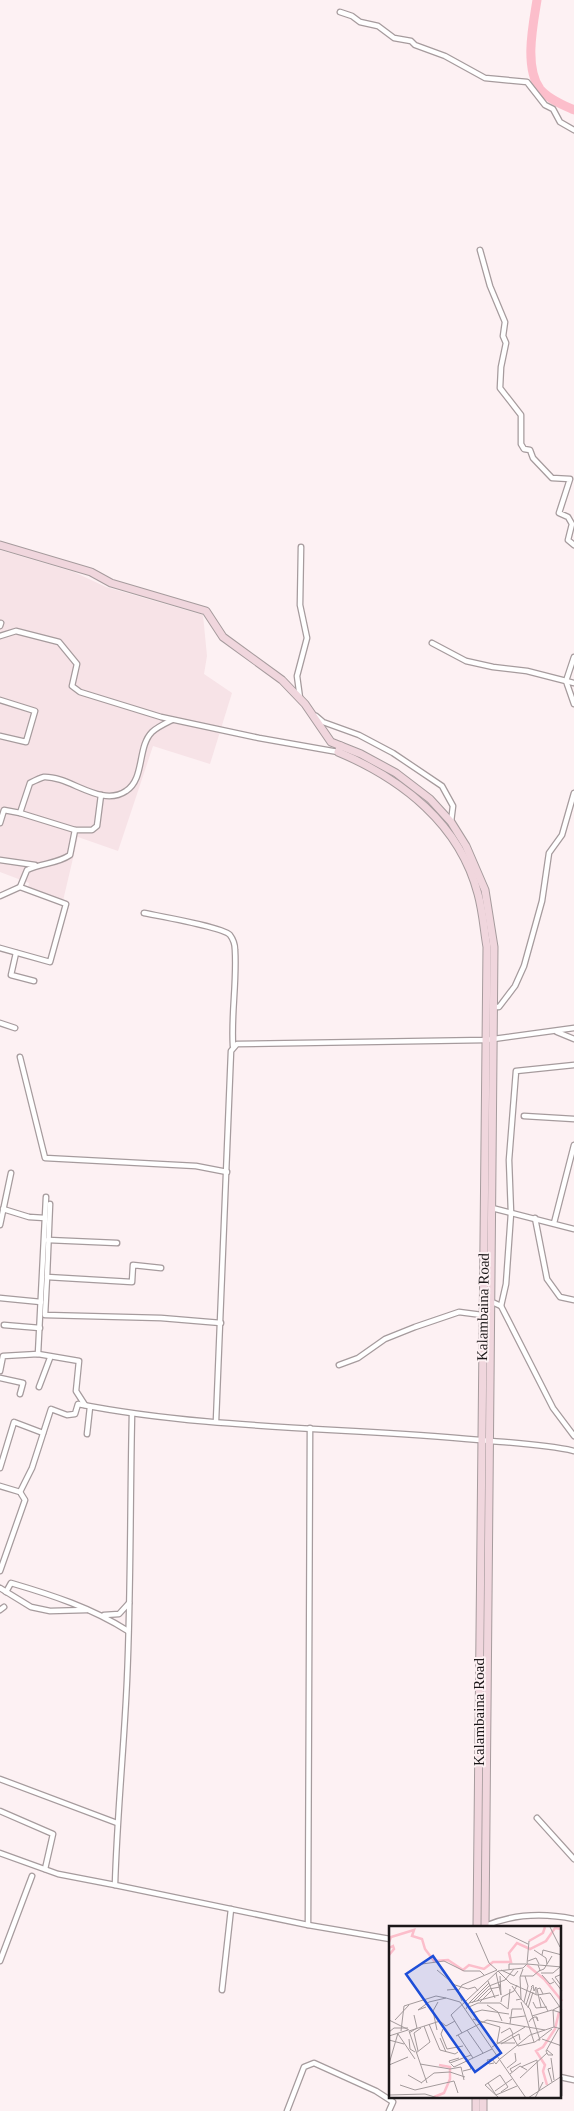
<svg xmlns="http://www.w3.org/2000/svg" width="574" height="2111" viewBox="0 0 574 2111" font-family="Georgia,serif">
<rect width="100%" height="100%" fill="#fdf1f3"/>
<polygon fill="#f7e3e7" points="0,550 74,572 106,587 203,615 207,656 204,674 232,693 210,764 153,746 118,851 78,837 62,905 28,888 29,883 0,872"/>
<g fill="none" stroke-linecap="round" stroke-linejoin="round">
<path stroke="#fcbecb" stroke-width="9" d="M537,0C533,25 524,67 540,89C548,99 563,105 574,110"/>
<defs>
<g id="street">
<polyline points="340,12 352,16 360,22 378,26 394,38 411,41 415,45 445,56 485,78 527,82 545,105 553,109 560,122 574,130"/>
<polyline points="480,250 490,286 505,322 503,336 506,343 501,367 500,388 521,415 521,444 524,449 530,450 533,458 552,478 570,479 559,513 568,517 572,524 568,540 574,545"/>
<polyline points="0,626 1,623"/>
<polyline points="0,636 16,631 59,642 77,664 72,686 80,692 161,717 259,738 338,752"/>
<polyline points="432,643 466,661 493,667 527,671 566,681 574,704"/>
<polyline points="574,657 566,681 574,683"/>
<polyline points="300,698 297,676 307,638 300,605 301,547"/>
<polyline points="0,700 35,711 26,742 0,736"/>
<polyline points="316,716 323,722 359,735 393,753 442,786 453,806 451,822"/>
<polyline points="20,813 75,830"/>
<path d="M0,823L4,810L20,813L30,783C34,781 40,778 44,777C70,776 101,808 126,791C145,779 137,747 152,732C157,727 166,723 172,720"/>
<polyline points="0,860 35,865"/>
<path d="M0,896L20,887L27,870C41,863 57,864 70,855L75,830H92L97,826L101,795"/>
<path d="M144,913C158,916 223,927 230,935C233,939 235,945 235,950C237,982 231,1014 233,1046"/>
<polyline points="0,948 50,962 66,904 20,887"/>
<polyline points="16,953 11,975 34,981"/>
<polyline points="492,1007 499,1007 515,986 524,966 542,901 549,853 562,835 574,793"/>
<polyline points="0,1023 15,1028"/>
<polyline points="557,1032 574,1039"/>
<polyline points="20,1057 45,1158 196,1166 227,1172"/>
<polyline points="524,1116 574,1119"/>
<polyline points="50,1204 47,1277 132,1282 133,1265 161,1268"/>
<polyline points="492,1208 574,1229"/>
<polyline points="3,1209 29,1217 45,1218"/>
<polyline points="535,1218 547,1279 560,1297 574,1300"/>
<polyline points="554,1223 574,1145"/>
<polyline points="0,1225 11,1173"/>
<polyline points="48,1240 117,1243"/>
<polyline points="47,1277 45,1315 161,1318 221,1323"/>
<polyline points="0,1298 41,1302"/>
<polyline points="492,1302 501,1306 553,1408 574,1436"/>
<polyline points="501,1306 506,1284 511,1213 509,1160 516,1071 574,1065"/>
<polyline points="4,1325 40,1328"/>
<polyline points="38,1354 46,1197"/>
<polyline points="339,1365 358,1358 385,1339 415,1327 459,1312 482,1315"/>
<polyline points="0,1371 3,1356 38,1354 79,1361 76,1391 85,1405"/>
<polyline points="0,1378 23,1383 20,1394"/>
<polyline points="39,1387 50,1358"/>
<path d="M132,1414C130,1502 131,1591 127,1680C124,1748 117,1816 115,1885L308,1925L390,1939"/>
<polyline points="216,1421 231,1051 237,1044 486,1040 574,1028"/>
<polyline points="87,1434 90,1407"/>
<polyline points="0,1468 14,1422 43,1433"/>
<polyline points="0,1486 20,1492 25,1500 0,1571"/>
<path d="M20,1492L32,1468L51,1409L67,1415L75,1414L78,1404C210,1430 347,1427 480,1440C511,1443 544,1444 574,1451"/>
<polyline points="0,1588 31,1607 50,1611 87,1610"/>
<path d="M6,1592L11,1583C52,1595 92,1608 128,1631"/>
<polyline points="0,1610 4,1607"/>
<polyline points="104,1615 119,1614 129,1603"/>
<polyline points="0,1779 117,1823"/>
<polyline points="0,1811 53,1834 45,1869"/>
<polyline points="537,1818 574,1859"/>
<polyline points="0,1853 58,1874 115,1885"/>
<polyline points="308,1925 310,1428"/>
<path d="M485,1926C513,1914 544,1913 574,1919"/>
<polyline points="0,1961 32,1876"/>
<polyline points="222,1990 231,1909"/>
<polyline points="560,2077 574,2080"/>
<polyline points="287,2111 304,2067 314,2063 376,2091 393,2102 389,2111"/>
</g>
<g id="secondary">
<polyline points="0,545 91,572 111,583 206,611 223,637 282,680 305,704 331,742 361,754 396,773 430,799 451,822 466,846 485,890 494,947 485,1927"/>
<path d="M341,746L338,752C402,779 460,824 478,894C483,912 484,930 487,947L477,1927"/>
<polyline points="483,2097 483,2111"/>
<polyline points="476,2111 476,2097"/>
</g>
</defs>
<use href="#street" stroke="#a69b9d" stroke-width="7"/>
<use href="#secondary" stroke="#a69b9d" stroke-width="9"/>
<use href="#street" stroke="#fff" stroke-width="4.5"/>
<use href="#secondary" stroke="#f0d6dd" stroke-width="7"/>
</g>
<g text-anchor="middle" dominant-baseline="central" stroke-width="4" stroke-linejoin="round" paint-order="stroke">
<g font-size="15" fill="#1b1718" stroke="#fdf1f3">
<text transform="translate(483 1307) rotate(-89)">Kalambaina Road</text>
<text transform="translate(479 1712) rotate(-90)">Kalambaina Road</text>
</g>
</g>
<g transform="translate(389 1926)">
<rect width="172" height="172" fill="#fdf1f3"/>
<path fill="none" stroke="#fcbecb" stroke-width="2.5" d="M140,15L154,7L156,1M0,16L2,11L25,4L23,10L33,13L36,23L45,35L59,34L74,44L80,39L95,43L104,36H122L120,27L128,17L141,23L157,15L166,2L173,3M0,22L4,20L5,23L0,29M138,39L155,53L173,75M158,159L154,145L156,139L147,125L154,121L166,103L170,86M45,171L55,167L61,153V141L50,139"/>
<path fill="none" stroke="#a39a9b" stroke-width="1" d="M161,1L171,21M87,7L100,37L108,44M116,7L139,18M145,24L157,32L158,38M153,29L154,24L173,29M139,35L147,32L150,38M33,38L55,35L75,45H91L95,49M138,38L140,15M120,43V38H137M134,43L131,51L132,73L141,83L151,114H149M48,44L66,59L79,63L86,61L89,65M112,44L125,50L129,45M109,45L121,57L148,69L161,67L173,84M150,45L155,43L163,30M107,47L112,69M152,47H164L171,41M153,49L161,58L165,56M111,50L112,69M131,50H144L151,44L149,39M163,52L173,65M99,55L106,72M171,58L166,51L173,48M123,60L132,73L127,74M142,61L144,59L145,65L147,61V68M58,64L68,63L73,75M69,65L73,59L108,44M151,71L159,85M57,72L71,76L137,172M88,75L100,63L111,61L110,58M91,76L103,64M112,76L113,71L125,65L128,59M132,76L145,116M135,76L139,60L136,50M144,76L147,82L158,81M80,77L100,57M83,77L100,60L116,54L125,43M98,79L109,86L113,95M137,79L143,61M152,81L148,63L151,62L154,68M139,82L144,66M77,83L80,77L110,69M119,83L121,63M83,87L80,81L89,77H111L119,83M83,87L93,84L120,88M143,90L163,84L173,87M120,92L136,90M84,93L111,101L108,117M0,94L20,104M6,94L20,79M52,96L57,100L66,95M140,96L142,93L144,92L145,91H148L149,95L147,91M40,98L51,124L66,128L69,126M121,98L123,83H133M165,101L164,84L171,80M54,103L52,108L58,123L74,120M48,104L44,85L49,76M78,104L94,127M12,105L15,80L47,70L57,72L40,76L29,84L37,81M0,106L5,102H19M20,107L28,102L25,89M73,107L62,89L109,45L134,42L138,38L173,41M112,107L121,102L124,108M9,108L26,133M69,109L84,132L103,123M123,109L129,120L146,116L163,103M0,110L19,104M67,110L98,94L156,104M51,112L57,126M20,113L21,123L26,126M153,113L173,120M0,114L15,118M108,117H126M112,118L130,108L131,114M103,121L136,101M158,124L164,129H159L157,125L170,102M29,125L25,107L32,102M27,127L41,116L35,100M70,132L60,135L61,137L82,129M162,132L165,154M111,133L141,109L165,101L173,103M105,137L100,138L98,134L103,133L107,138L110,134M0,138L9,107M31,138L61,143L72,141L75,154M62,138L65,141L84,132M0,139L19,131M132,141L148,134L150,164M118,142L127,135L126,127M162,142L159,143L163,156M74,145L82,143L79,134M123,146L121,143L132,137M121,148L131,140L138,144M19,149L33,157M111,149L99,157L107,169L128,160M111,149L119,161L112,166M173,151V170M131,152L158,127M32,157L45,147L61,146L76,151M38,157L20,105L51,95M99,157L96,159L110,172M11,159L26,164L65,155L69,167M106,165L123,153M0,169L36,168L49,172M139,172L173,150M146,172L154,156"/>
<path fill="#1d4ed8" fill-opacity="0.15" stroke="#1d4ed8" stroke-width="2.5" d="M44,30L112,127L86,146L17,48Z"/>
<rect width="172" height="172" fill="none" stroke="#1b1718" stroke-width="2.5"/>
</g>
</svg>
